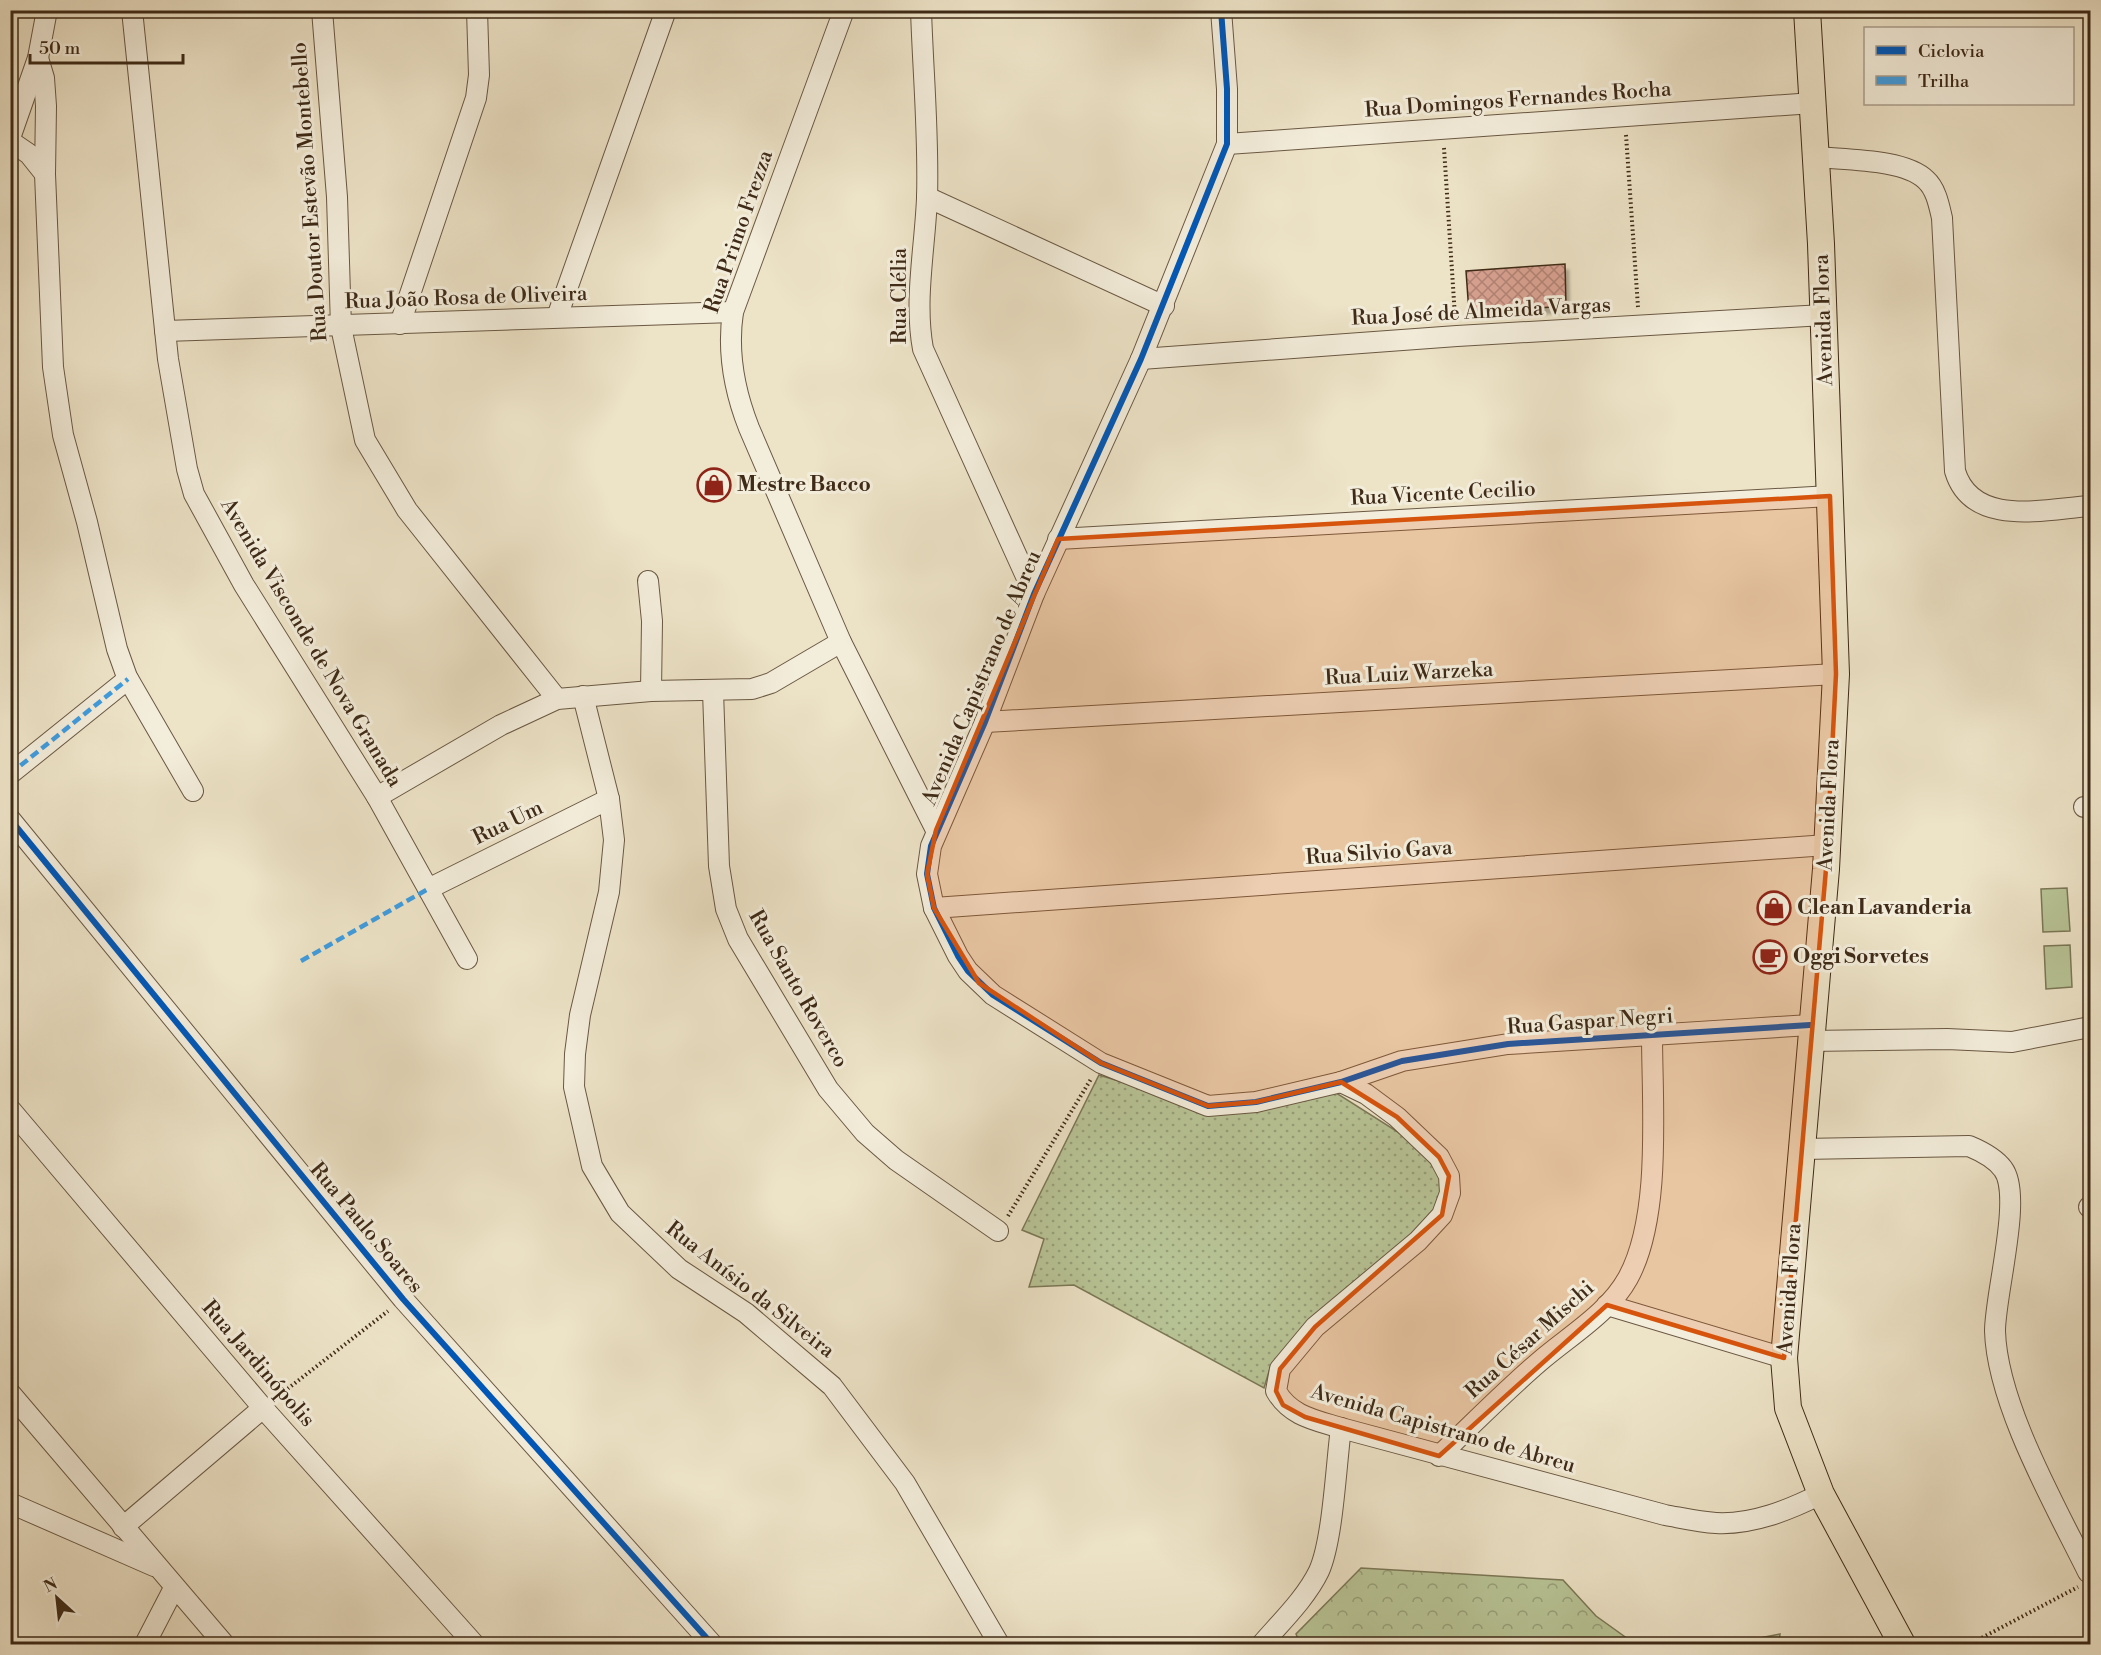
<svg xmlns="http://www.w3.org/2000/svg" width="2101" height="1655" viewBox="0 0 2101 1655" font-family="'Libre Bodoni',serif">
<defs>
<pattern id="forest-crowns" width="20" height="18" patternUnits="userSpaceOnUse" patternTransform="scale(1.5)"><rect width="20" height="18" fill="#b8c496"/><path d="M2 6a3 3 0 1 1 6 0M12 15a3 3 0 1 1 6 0" fill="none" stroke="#979f79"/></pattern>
<pattern id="park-dots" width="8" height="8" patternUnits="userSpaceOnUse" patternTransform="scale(1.5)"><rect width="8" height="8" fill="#b8c496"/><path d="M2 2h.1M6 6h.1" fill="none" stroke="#979f79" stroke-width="1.8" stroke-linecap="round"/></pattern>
<pattern id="building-cross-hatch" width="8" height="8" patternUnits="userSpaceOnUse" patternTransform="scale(1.5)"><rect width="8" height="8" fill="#d8a191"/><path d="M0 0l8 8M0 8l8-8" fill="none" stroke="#b18375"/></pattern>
<filter id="shadow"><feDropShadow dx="3.5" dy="6" stdDeviation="1.5" flood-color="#0004"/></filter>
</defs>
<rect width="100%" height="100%" fill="#ede3c7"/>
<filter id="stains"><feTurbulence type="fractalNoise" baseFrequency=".00333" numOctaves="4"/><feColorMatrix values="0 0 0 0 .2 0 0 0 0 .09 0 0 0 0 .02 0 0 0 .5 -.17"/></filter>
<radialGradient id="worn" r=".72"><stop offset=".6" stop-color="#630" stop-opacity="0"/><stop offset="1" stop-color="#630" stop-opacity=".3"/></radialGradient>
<g fill="url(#forest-crowns)" stroke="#7b7756" stroke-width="1.5">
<polygon points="1361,1568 1563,1580 1596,1616 1635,1644 1300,1644 1296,1634"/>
<polygon points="1780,1634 1779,1644 1729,1644"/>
</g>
<polygon fill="url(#park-dots)" stroke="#7b7756" stroke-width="1.5" points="1099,1075 1151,1091 1196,1111 1330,1089 1428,1151 1442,1179 1439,1209 1290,1344 1271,1365 1264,1388 1074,1285 1029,1287 1044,1239 1022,1230"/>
<g fill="#b8c496" stroke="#7b7756" stroke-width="1.5">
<polygon points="2067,888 2070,931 2043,932 2041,889"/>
<polygon points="2070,945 2072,987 2046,989 2044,946"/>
</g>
<polygon fill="url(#building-cross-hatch)" stroke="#3e2a17" stroke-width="1.5" filter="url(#shadow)" points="1565,264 1566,306 1469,313 1466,271"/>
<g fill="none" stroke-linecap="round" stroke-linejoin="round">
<defs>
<g id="minor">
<polyline points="132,10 168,359 187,469 194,494 244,585 377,797 467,959"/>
<polyline points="322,10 337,197 341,327 365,440 407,510 557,699"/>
<path d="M844,10L733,312C727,352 734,390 749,428L841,642L936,830"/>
<path d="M921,10C923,73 929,136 927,198C925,248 914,300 923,349L1034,594"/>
<polyline points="1221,10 1227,89 1227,144 1141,359 1034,594 985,722 931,846 927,874 934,908 958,956 968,971 993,995 1101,1063 1208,1106 1256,1102 1341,1082 1402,1061 1508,1044 1810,1025"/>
<polyline points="38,58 44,78 46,106 45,174 53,367 63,435 87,522 117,649 127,677 193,791"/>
<polyline points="10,138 38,58 47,10"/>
<polyline points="10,141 29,154 45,174"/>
<polyline points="1227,144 1813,103"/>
<path d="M1817,157C1846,160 1905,159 1926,180C1936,189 1939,205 1942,218L1955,471C1972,528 2045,509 2090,506"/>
<polyline points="927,197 1164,306"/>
<polyline points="557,317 666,10"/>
<polyline points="400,324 476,98 479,75 477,10"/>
<polyline points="165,331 733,312"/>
<polyline points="1141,359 1457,336 1824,315"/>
<polyline points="1058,539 1830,496"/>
<polyline points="648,581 652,621 651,691"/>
<polyline points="713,691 719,866 726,909 738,939 828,1089 865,1133 896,1160 998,1231"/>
<polyline points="583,696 609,799 614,840 609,892 580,1015 575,1054 574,1087 592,1166 620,1213 679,1269 746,1313 832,1386 905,1483 999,1644"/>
<polyline points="985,722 1836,674"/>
<polyline points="10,774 128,679"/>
<polyline points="377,797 501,725 557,699 651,691 752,689 771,683 841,642"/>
<polyline points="2084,807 2090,807"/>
<polyline points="10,819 403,1299 712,1644"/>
<polyline points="428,889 609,799"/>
<polyline points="934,908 1827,845"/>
<polyline points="1810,1041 1947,1039 2012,1042 2090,1027"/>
<path d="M1341,1082L1366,1094L1397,1117L1439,1157L1449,1176L1450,1193L1442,1215L1418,1241L1315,1327L1280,1369L1276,1391C1290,1416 1315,1420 1341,1428L1665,1515C1682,1518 1699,1522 1716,1523C1752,1525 1789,1510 1821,1494"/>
<polyline points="10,1109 263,1408 474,1644"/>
<path d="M1802,1149L1969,1146C1981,1151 1995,1158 2003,1169C2023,1195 1995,1294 1995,1331C1997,1404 2055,1505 2088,1572L2090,1571"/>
<polyline points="2089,1207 2090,1207"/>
<polyline points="1607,1305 1784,1358"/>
<polyline points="10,1393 224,1644"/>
<path d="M1439,1456C1472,1425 1504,1392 1539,1362C1569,1336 1609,1313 1628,1278C1662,1216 1652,1105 1652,1034"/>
<polyline points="10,1503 154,1566"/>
<polyline points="123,1527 263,1408"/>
<polyline points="145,1644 174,1588"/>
<path d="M1262,1644C1281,1622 1306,1598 1319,1571C1333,1540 1336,1465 1341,1428"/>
</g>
<polyline id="major" points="1807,10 1821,244 1836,674 1826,869 1784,1358 1788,1408 1821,1494 1902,1644"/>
</defs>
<use href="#minor" stroke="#6a5843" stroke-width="22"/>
<use href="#major" stroke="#3e2a17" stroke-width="28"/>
<g stroke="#3e2a17" stroke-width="4" stroke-dasharray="1.5 3" stroke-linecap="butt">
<polyline points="1626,135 1638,307"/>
<polyline points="1444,148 1455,317"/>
<polyline points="1008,1216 1091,1079"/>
<polyline points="277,1397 388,1311"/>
<polyline points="1970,1644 2078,1587"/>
</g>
<use href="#minor" stroke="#f3eddb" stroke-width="20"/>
<use href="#major" stroke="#ede3c7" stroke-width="26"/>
<g stroke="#3f9cdf" stroke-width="4.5" stroke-dasharray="9 4.5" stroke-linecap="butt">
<polyline points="10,774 128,679"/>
<polyline points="301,961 428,889"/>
</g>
<defs>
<g id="cycleway">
<polyline points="1221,10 1227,89 1227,144 1141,359 1034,594 985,722 931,846 927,874 934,908 958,956 968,971 993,995 1101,1063 1208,1106 1256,1102 1341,1082 1402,1061 1508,1044 1810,1025"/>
<polyline points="10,819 403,1299 712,1644"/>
</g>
</defs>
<use href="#cycleway" stroke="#f3eddb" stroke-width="10"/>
<use href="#cycleway" stroke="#0057b8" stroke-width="6"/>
</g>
<path fill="#d7540d" fill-opacity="0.2" stroke="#d7540d" stroke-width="4.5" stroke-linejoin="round" d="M1830,496L1836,674L1826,869L1784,1358L1607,1305L1439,1456L1305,1417L1283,1405L1276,1391L1280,1369L1315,1327L1442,1215L1449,1176L1439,1157L1397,1117L1341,1082L1256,1102L1208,1106L1101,1063L979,983L934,908L927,874L936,830L1058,539Z"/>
<defs>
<symbol id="shop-ring" viewBox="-11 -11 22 22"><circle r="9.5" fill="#f3eddb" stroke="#8f2418" stroke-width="1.5"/><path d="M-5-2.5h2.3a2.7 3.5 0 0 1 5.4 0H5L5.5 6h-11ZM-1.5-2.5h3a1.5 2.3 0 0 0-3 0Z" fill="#8f2418"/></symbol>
<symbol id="cafe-ring" viewBox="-11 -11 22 22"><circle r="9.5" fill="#f3eddb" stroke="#8f2418" stroke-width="1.5"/><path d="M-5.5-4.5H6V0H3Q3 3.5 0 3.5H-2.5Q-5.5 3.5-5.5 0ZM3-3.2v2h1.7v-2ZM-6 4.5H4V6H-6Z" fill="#8f2418"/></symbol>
</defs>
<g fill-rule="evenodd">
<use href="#shop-ring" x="695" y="466" width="38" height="38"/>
<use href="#shop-ring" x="1755" y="889" width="38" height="38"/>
<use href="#cafe-ring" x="1751" y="938" width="38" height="38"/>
</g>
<g text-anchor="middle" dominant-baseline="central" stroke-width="6" stroke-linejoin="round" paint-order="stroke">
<g font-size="21" fill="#3e2a17" stroke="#f3eddb">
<text transform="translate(1518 100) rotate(-4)">Rua Domingos Fernandes Rocha</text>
<text transform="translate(310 192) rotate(-94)">Rua Doutor Estevão Montebello</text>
<text transform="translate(739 232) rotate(-71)">Rua Primo Frezza</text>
<text transform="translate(900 296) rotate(-90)">Rua Clélia</text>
<text transform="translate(466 298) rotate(-2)">Rua João Rosa de Oliveira</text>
<text transform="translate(1481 312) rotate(-3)">Rua José de Almeida Vargas</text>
<text transform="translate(1824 320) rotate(-92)">Avenida Flora</text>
<text transform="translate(1443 494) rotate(-3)">Rua Vicente Cecilio</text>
<text transform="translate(311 643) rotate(59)">Avenida Visconde de Nova Granada</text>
<text transform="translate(1409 674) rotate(-3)">Rua Luiz Warzeka</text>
<text transform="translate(982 678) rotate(-67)">Avenida Capistrano de Abreu</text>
<text transform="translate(1829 805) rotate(-87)">Avenida Flora</text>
<text transform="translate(508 823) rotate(-26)">Rua Um</text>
<text transform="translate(1379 853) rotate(-4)">Rua Silvio Gava</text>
<text transform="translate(798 989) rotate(60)">Rua Santo Roverco</text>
<text transform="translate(1590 1022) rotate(-4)">Rua Gaspar Negri</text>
<text transform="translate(366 1228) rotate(50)">Rua Paulo Soares</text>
<text transform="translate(1790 1289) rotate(-86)">Avenida Flora</text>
<text transform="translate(750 1290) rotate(38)">Rua Anísio da Silveira</text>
<text transform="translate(1530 1340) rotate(-42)">Rua César Mischi</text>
<text transform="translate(258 1364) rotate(49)">Rua Jardinópolis</text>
<text transform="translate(1443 1429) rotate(16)">Avenida Capistrano de Abreu</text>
</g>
<g font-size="21" font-weight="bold" fill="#3e2a17" stroke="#f3eddb" text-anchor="start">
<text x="737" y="485">Mestre Bacco</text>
<text x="1797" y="908">Clean Lavanderia</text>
<text x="1793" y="957">Oggi Sorvetes</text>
</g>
</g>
<rect width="2101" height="1655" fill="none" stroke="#ede3c7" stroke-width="36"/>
<rect x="12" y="12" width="2077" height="1631" fill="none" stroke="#3e2a17" stroke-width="3"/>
<rect x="18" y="18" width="2065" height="1619" fill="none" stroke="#3e2a17" stroke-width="1.5"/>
<rect x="1864" y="27" width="210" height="78" fill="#f3eddb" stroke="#ab9f8d" stroke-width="1.5"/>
<rect x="1876" y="46" width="30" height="9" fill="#0057b8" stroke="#ab9f8d" stroke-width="1.5"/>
<text x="1918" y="57" font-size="18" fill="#3e2a17">Ciclovia</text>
<rect x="1876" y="76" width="30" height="9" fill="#3f9cdf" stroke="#ab9f8d" stroke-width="1.5"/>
<text x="1918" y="87" font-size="18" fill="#3e2a17">Trilha</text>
<g transform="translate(57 1598) rotate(333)" stroke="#f3eddb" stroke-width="4.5" paint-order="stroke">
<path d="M0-4.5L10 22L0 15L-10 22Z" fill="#3e2a17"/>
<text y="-9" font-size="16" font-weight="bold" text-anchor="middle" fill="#3e2a17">N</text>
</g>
<path d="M30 54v9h153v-9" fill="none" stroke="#3e2a17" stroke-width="3"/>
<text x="39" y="54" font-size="18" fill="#3e2a17" stroke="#f3eddb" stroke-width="4.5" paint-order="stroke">50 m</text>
<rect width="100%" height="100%" filter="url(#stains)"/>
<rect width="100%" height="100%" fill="url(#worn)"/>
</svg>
